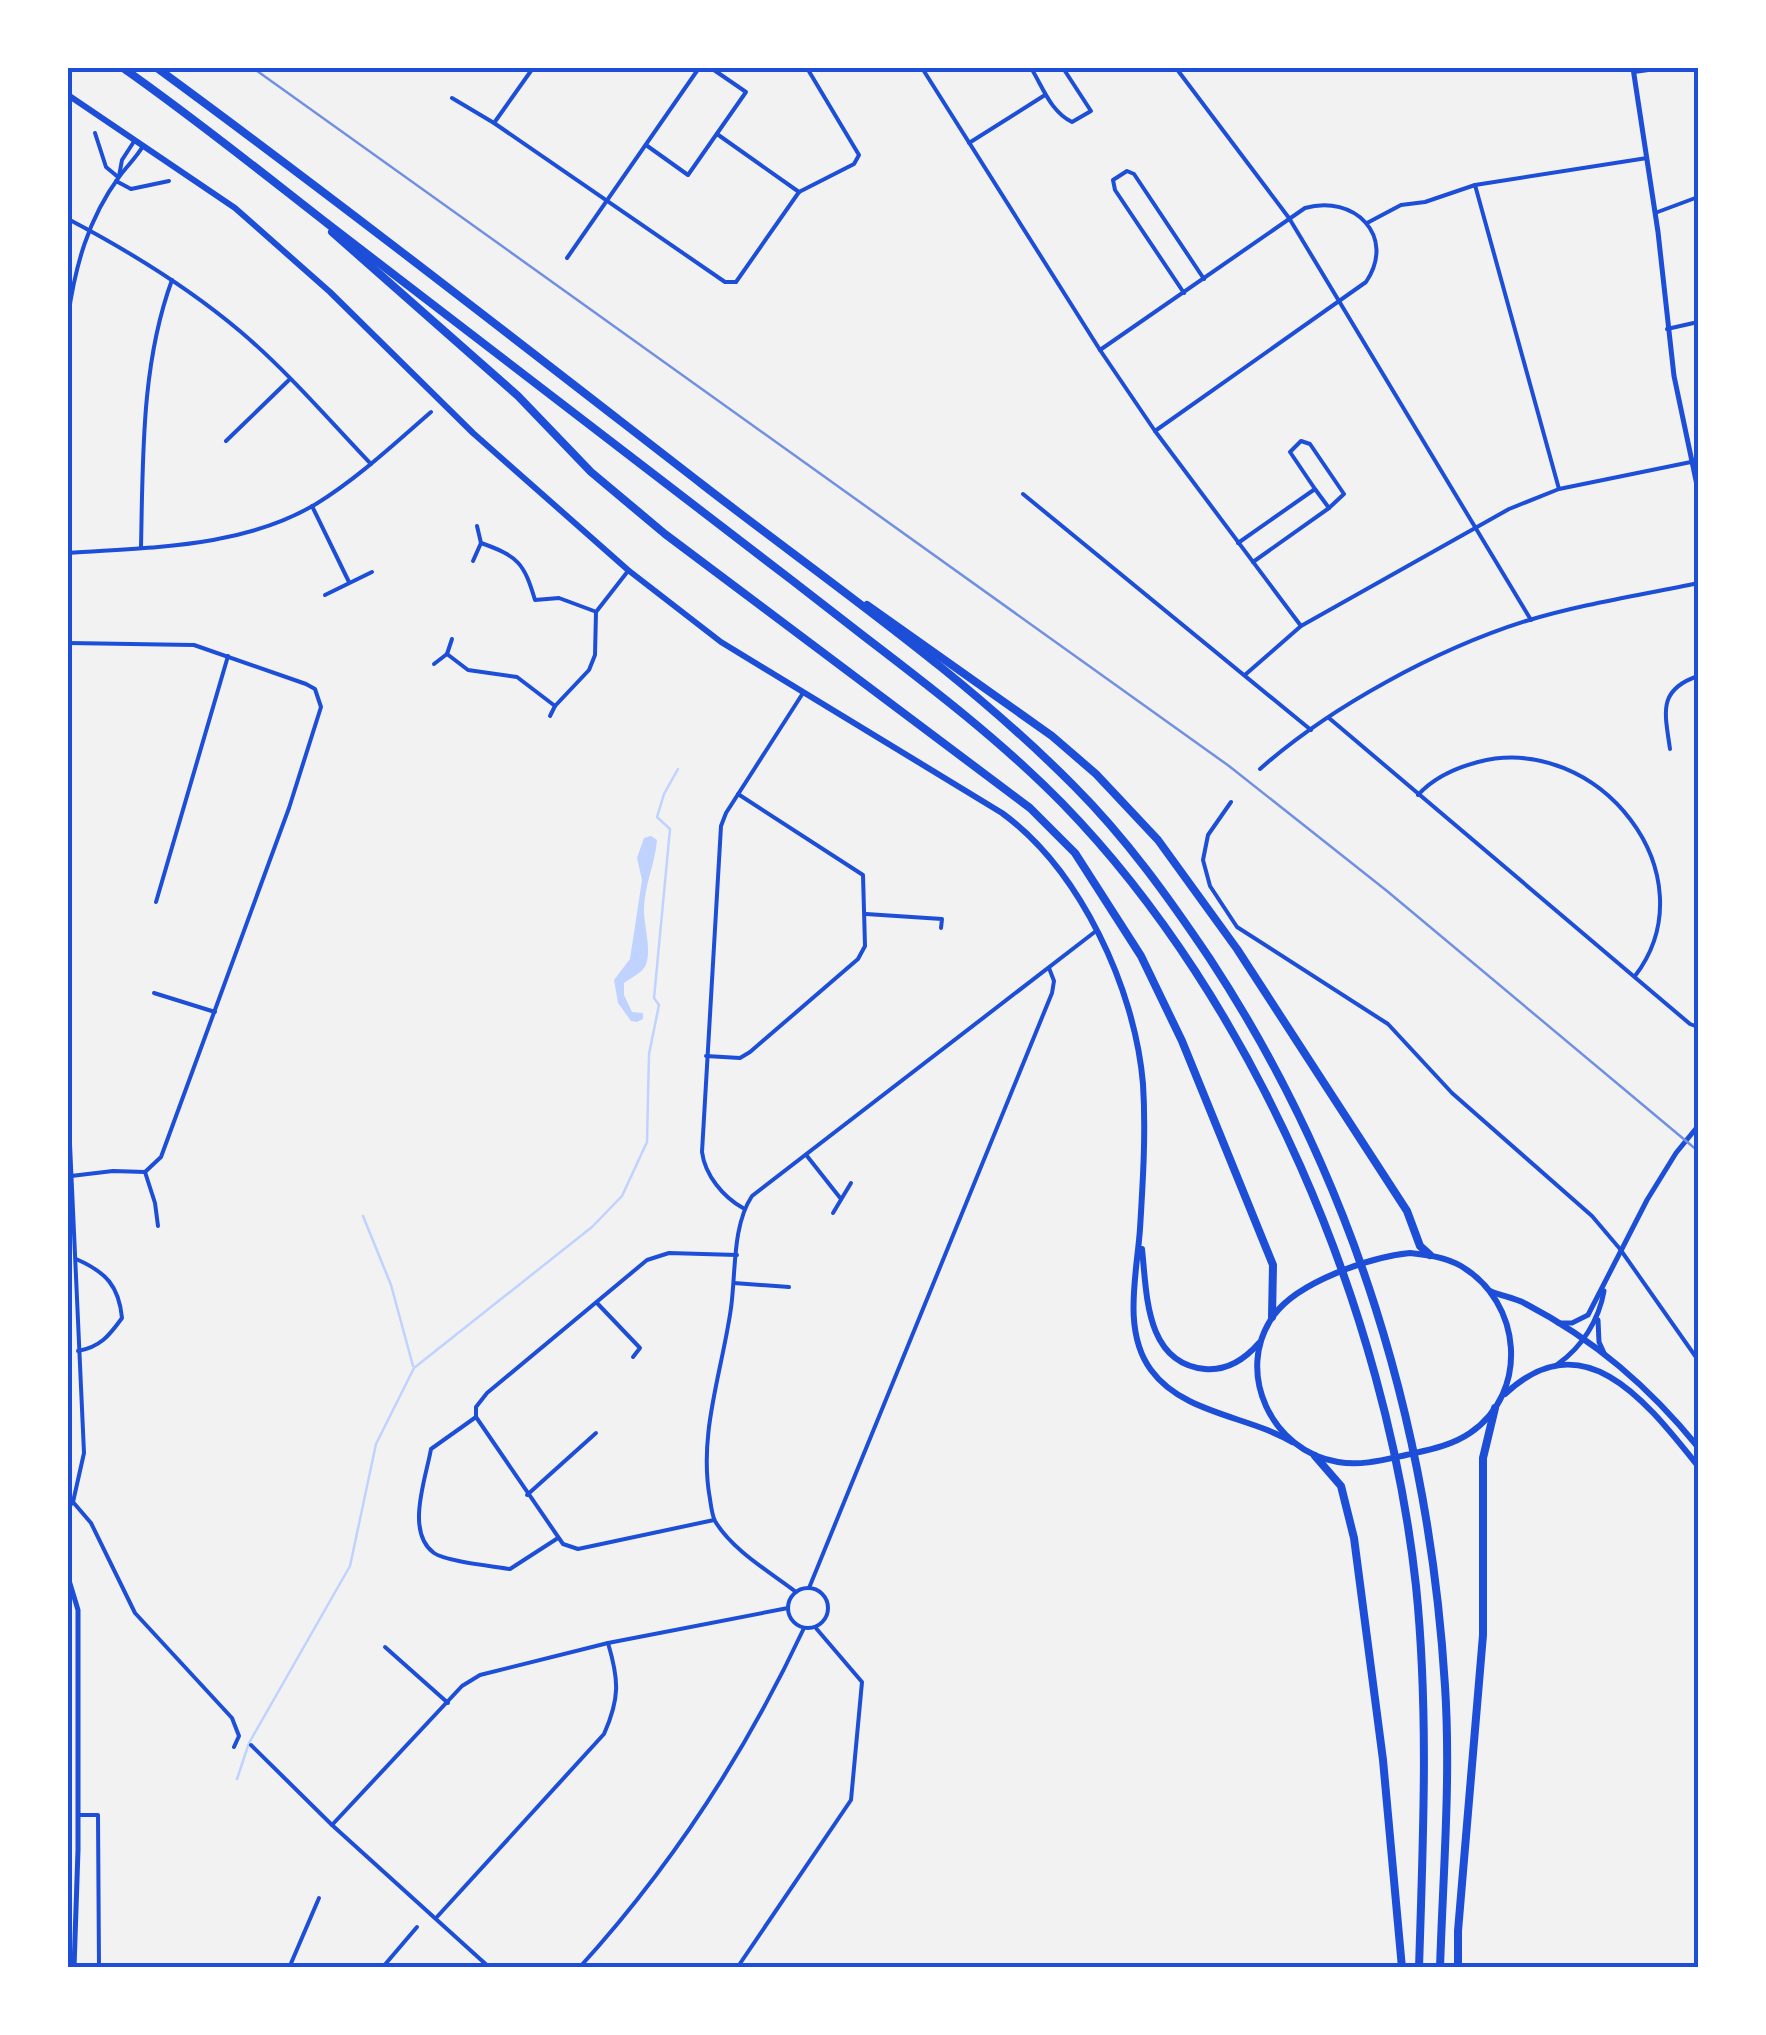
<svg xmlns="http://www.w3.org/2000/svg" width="1766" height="2035" viewBox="0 0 1766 2035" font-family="'IBM Plex Sans',sans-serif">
<rect width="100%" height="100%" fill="#f2f2f2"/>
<path fill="#bfd3fe" d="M651,836L657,840C655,865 644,885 644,911C644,926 653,956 644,968C640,974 629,979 624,983V995L632,1012L643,1013V1019L637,1022L631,1021L618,1003L614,980L630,959L642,880L637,858L644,838Z"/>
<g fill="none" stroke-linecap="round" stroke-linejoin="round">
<g stroke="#bfd3fe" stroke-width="2.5">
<polyline points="363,1216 391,1285 413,1366"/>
<polyline points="237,1779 249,1743 350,1566 376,1444 414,1368 592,1227 622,1196 647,1142 649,1054 659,1005 654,998 670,829 657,817 664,794 678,769"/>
</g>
<g stroke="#1d4ed8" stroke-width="4">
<polyline points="922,68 1100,350 1155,431 1301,626"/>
<path d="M1031,68C1043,87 1050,111 1072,122L1091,111L1063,68"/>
<polyline points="1176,68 1289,218 1531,620"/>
<polyline points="1634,72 1663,68"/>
<polyline points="452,98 494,123 725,282 736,282 799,192 854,164 859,155 807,68"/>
<polyline points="494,123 533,68"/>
<polyline points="95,133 106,167 118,177"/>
<polyline points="717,134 799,192"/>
<polyline points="969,143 1045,95"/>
<polyline points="646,145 688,175 746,92 711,68"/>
<polyline points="119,176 122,160 135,140"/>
<polyline points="116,181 131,189 169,181"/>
<polyline points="1475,185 1559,489"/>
<polyline points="1655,213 1698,197"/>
<path d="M68,219C129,251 189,288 241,332C288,372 329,420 371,464"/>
<polyline points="1367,223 1401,205 1425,202 1475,185 1647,158"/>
<polyline points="567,258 699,68"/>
<polyline points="1184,293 1115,190 1113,180 1127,171 1134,174 1204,279"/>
<path d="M68,317C75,267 88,219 119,177C126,167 136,158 143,146"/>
<polyline points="1667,329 1698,322"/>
<path d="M1100,350L1305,208C1354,194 1397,236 1366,282L1155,431"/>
<polyline points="226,441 290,379"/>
<polyline points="1023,494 1311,730"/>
<polyline points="312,506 349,582"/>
<polyline points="477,526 481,543"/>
<path d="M481,543C518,556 524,563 535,600L559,598L594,611"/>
<polyline points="1238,543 1315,489 1290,452 1301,441 1310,444 1344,494 1329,508 1315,489"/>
<path d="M141,547C143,459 141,364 172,280"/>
<path d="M68,553C151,547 242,548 316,504C358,478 394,444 431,412"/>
<polyline points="473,561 481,543"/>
<polyline points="1253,562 1329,508"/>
<polyline points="325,595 372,572"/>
<polyline points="68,643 194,645 306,684 315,689 321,707 289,808 161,1157 145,1172 113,1171 71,1176"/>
<polyline points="447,654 468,670 517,677 555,706 589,670 595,655 596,612 628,571"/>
<polyline points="447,654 452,639"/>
<polyline points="434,664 447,654"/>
<polyline points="1246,674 1301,626 1509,509 1559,489 1691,462"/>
<polyline points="550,716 555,706"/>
<polyline points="1329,718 1690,1024 1698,1027"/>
<path d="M1670,749C1665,713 1657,690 1698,676"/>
<path d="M1260,769C1330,707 1437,649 1526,621C1582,604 1641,595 1698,583"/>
<path d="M1418,795C1434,777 1455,768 1478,762C1598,731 1712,875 1635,976"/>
<polyline points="1231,802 1208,835 1203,860 1210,886 1237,927 1388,1024 1452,1093 1592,1216 1620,1249 1698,1360"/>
<polyline points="156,902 228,656"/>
<polyline points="866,914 942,919 941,928"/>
<polyline points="154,993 215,1012"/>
<polyline points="706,1056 740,1058 750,1052 858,959 865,946 863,875 738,794"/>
<polyline points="68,1100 84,1453 73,1502 68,1508"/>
<polyline points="807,1156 841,1199"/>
<polyline points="145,1172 155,1203 158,1226"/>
<path d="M743,1208C723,1197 705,1175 702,1152L721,826L726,813L803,693"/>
<polyline points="833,1213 851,1183"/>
<path d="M76,1259C106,1272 119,1286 122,1318C109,1336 100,1347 78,1351"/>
<polyline points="734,1283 789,1287"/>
<polyline points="597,1303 640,1348 633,1357"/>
<path d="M476,1417L431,1449C426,1478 405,1532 434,1553C447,1562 493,1566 510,1569L558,1538"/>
<polyline points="527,1495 596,1433"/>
<polyline points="73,1502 91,1523 135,1613 232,1718 239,1736 234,1747"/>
<polyline points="714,1520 578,1549 563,1544 476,1417 476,1407 487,1393 647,1260 669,1253 737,1255"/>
<polyline points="809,1588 1052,993 1054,981 1049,968"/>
<circle cx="808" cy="1608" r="20"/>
<path d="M796,1592C770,1572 732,1550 715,1521C712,1515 711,1506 710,1499C698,1434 722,1372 731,1308C736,1273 732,1226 752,1196L1096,931"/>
<polyline points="385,1647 448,1703"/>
<polyline points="251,1745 332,1825 490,1968"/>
<polyline points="78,1815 98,1815 99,1968"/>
<polyline points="332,1825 462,1686 480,1675 608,1643 788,1608"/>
<path d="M436,1918L604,1734C620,1698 619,1680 608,1643"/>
<polyline points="289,1968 319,1898"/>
<polyline points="382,1968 417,1927"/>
<path d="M579,1968C672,1866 746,1752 804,1628"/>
<polyline points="737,1968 851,1800 862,1682 815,1627"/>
</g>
<g stroke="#1d4ed8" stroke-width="5">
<polyline points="1633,68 1658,232 1674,376 1698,490"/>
<polyline points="1598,1320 1599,1342 1604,1353"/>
<polyline points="1558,1323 1572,1323 1588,1315 1647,1200 1676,1153 1698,1126"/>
<path d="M1558,1364C1582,1347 1599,1320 1604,1291"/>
</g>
<polyline stroke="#1d4ed8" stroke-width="5" points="68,1577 78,1610 78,1850 74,1968"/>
<g stroke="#1d4ed8" stroke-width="6">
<path d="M68,95L235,208L330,292L473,433L628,570L721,642L1002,813C1080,870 1135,988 1143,1084C1146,1132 1143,1180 1140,1229C1137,1273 1122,1331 1151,1370C1183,1414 1249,1416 1292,1442"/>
<path d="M1142,1249C1147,1294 1145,1363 1205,1369C1227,1371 1245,1359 1259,1343"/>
<path d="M1410,1253C1428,1255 1445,1257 1461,1266C1522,1302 1530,1392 1470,1433C1451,1446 1428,1450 1406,1455C1383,1460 1361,1466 1338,1462C1272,1452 1233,1371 1274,1315C1298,1282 1370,1257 1410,1253Z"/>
<path d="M1490,1291C1501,1296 1515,1298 1526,1304C1595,1340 1649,1387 1698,1447"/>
<path d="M1505,1394C1585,1319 1648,1404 1698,1466"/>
</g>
<g stroke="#1d4ed8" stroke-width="8">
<path d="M123,68C193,117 260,171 328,224C439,309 550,394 660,479C728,531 797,584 865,637C933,689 1002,742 1062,803C1256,1002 1386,1312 1416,1586C1429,1713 1423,1840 1419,1968"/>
<path d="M157,68C341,203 521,344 703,485C828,582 962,673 1074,786C1126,838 1169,898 1210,959C1353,1177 1429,1426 1445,1686C1451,1779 1443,1874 1440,1968"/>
<polyline points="332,232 518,396 591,472 665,534 1030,808 1075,853 1141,956 1182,1041 1273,1265 1272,1317"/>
<polyline points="867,605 1052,736 1096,774 1158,840 1237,949 1407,1211 1420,1246 1430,1255"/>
<polyline points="1315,1456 1341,1486 1354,1538 1383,1760 1402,1968"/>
<polyline points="1458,1968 1458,1931 1483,1635 1483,1458 1495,1408"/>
</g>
<polyline stroke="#7290e2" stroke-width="2.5" points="253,68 1229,766 1387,891 1698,1151"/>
</g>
<rect width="1766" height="2035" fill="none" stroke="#ffffff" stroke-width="140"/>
<rect x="70" y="70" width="1626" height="1895" fill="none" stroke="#1d4ed8" stroke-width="4"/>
</svg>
